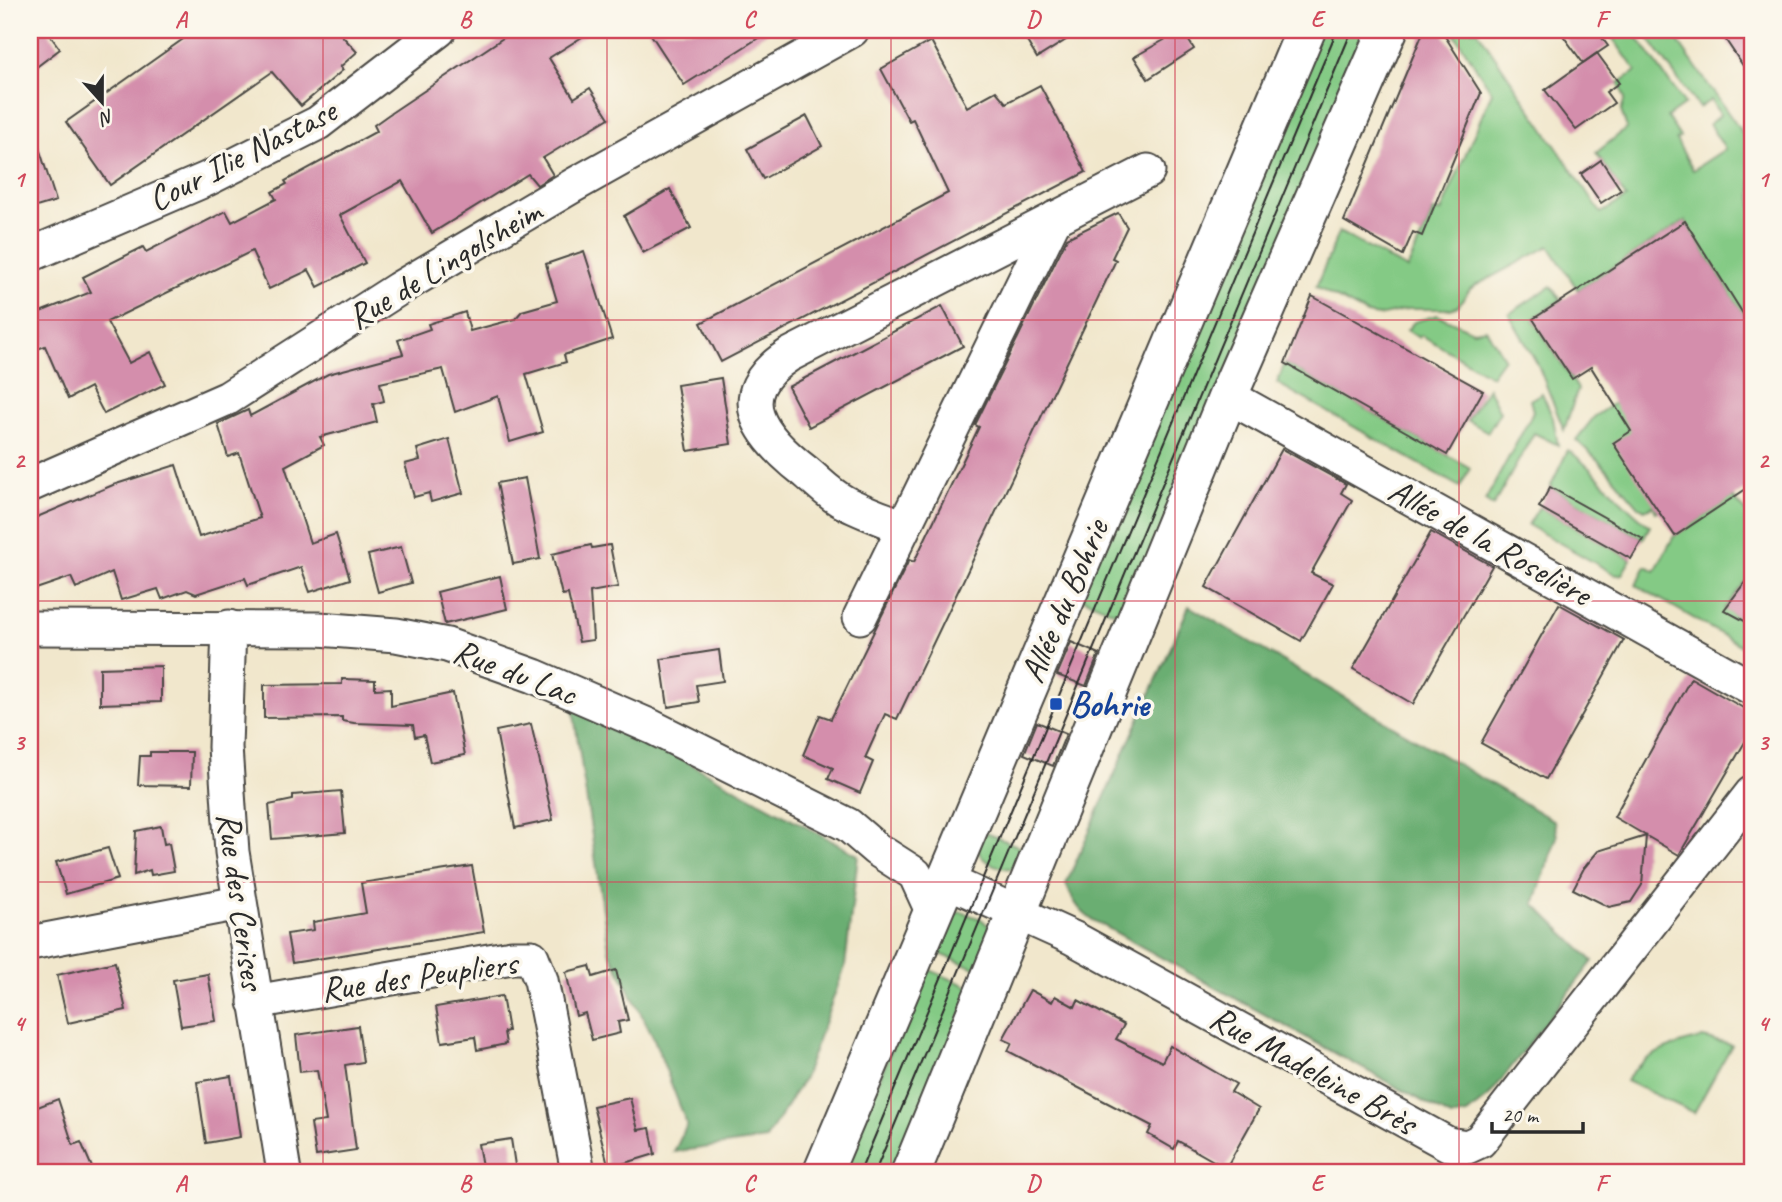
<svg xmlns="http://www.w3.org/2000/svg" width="1782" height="1202" viewBox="0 0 1782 1202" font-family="Caveat,sans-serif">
<rect width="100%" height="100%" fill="#fbf7ec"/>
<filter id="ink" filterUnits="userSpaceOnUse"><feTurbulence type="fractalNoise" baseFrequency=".0143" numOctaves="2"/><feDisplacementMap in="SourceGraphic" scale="14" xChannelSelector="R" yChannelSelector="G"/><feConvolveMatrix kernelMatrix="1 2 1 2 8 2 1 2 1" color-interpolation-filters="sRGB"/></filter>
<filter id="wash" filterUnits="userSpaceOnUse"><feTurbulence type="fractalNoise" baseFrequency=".00686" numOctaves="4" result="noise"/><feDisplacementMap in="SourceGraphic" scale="28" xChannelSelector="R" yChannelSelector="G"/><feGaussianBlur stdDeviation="1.57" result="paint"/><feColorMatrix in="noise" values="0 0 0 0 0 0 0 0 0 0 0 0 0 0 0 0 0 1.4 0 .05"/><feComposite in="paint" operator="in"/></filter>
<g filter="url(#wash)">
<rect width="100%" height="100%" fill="#f1e7cc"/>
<g fill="#84ca85" stroke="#587a58" stroke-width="2">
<polygon points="1317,30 1371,30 1128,618 1079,597"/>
<polygon points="1452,30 1477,30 1601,213 1626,198 1596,153 1627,128 1621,111 1625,98 1619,83 1636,71 1607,30 1632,30 1685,104 1667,117 1680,137 1676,140 1693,170 1725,149 1709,124 1720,115 1711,100 1699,108 1642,30 1670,30 1752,147 1752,351 1712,377 1681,359 1744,316 1685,221 1578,290 1549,246 1471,288 1458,306 1451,309 1408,309 1379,316 1367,314 1316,287 1339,232 1407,269 1433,211 1441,212 1492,92"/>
<polygon points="1551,286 1561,300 1533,319 1578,389 1564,430 1538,365 1509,314"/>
<polygon points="1437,315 1473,331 1486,329 1504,358 1491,376 1421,335 1419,338 1407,330 1414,322"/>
<polygon points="1285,363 1470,468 1460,487 1277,383"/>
<polygon points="1640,385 1694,486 1656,512 1653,506 1645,510 1639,507 1601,463 1576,440 1595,416"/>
<polygon points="1488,388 1500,412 1488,432 1467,420"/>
<polygon points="1542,393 1553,418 1558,445 1534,433 1493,506 1485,501 1529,420 1533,411 1530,400"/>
<path d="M1568,450C1599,472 1619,504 1650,526L1643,539L1550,487Z"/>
<polygon points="1733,497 1752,518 1752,573 1724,609 1752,625 1752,652 1636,585 1646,566 1655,571 1674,536"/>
<polygon points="1539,507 1631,559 1622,574 1616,575 1528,525"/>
<path d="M982,831L1029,851L1016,868C1004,870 979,863 978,848C978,843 981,836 982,831Z"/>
<polygon points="961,912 981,919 991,928 979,970 933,951 949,916"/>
<polygon points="925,968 972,988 895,1172 841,1172"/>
<path d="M1703,1038L1732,1045L1694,1113L1626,1081C1642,1054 1674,1044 1703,1038Z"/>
</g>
<g fill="#6bae72" stroke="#4b6c4e" stroke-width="2">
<path d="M1189,606L1554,821L1557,837L1534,904L1593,961L1489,1096L1467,1114L1451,1117L1091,919C1078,910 1072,899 1066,884Z"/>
<polygon points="573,708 634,733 858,855 845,966 804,1078 766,1139 674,1152 687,1125 654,1039 609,951"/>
</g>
<g id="blocks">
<g fill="#d48eac">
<polygon points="30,30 46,30 60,49 30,72"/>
<polygon points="196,30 337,30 357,52 340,67 343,70 301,106 272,72 110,185 66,122"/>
<polygon points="515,30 593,30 549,58 574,98 590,88 609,118 543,158 553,175 537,185 528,174 432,233 402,181 340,215 365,263 318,287 309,270 269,289 252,251 107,322 129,363 150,352 165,384 104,414 90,387 68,399 45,346 30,352 30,316 91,292 83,277 143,247 146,252 226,211 232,222 276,199 272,192 287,184 285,181 377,131 374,125 388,115"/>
<polygon points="648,30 771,30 684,85"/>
<polygon points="1020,30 1082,30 1037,58"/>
<polygon points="1182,30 1194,49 1148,79 1134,57"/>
<polygon points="1424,30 1441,30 1481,93 1422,236 1413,232 1403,255 1344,221"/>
<polygon points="1559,30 1596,30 1608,46 1583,63"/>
<polygon points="1719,30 1752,30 1752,79"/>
<polygon points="931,41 967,107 996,91 1006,103 1040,85 1086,172 721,362 701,323 948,193 913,119 909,121 881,69"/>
<polygon points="1597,53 1619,83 1606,92 1614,103 1576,130 1545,90"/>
<polygon points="807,116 822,146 763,179 747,149"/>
<polygon points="35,135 56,201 30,209 30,136"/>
<polygon points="1601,160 1621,190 1601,203 1581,174"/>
<polygon points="670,189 691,228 643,253 624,216"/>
<polygon points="1118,213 1127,227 1112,258 1116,260 897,719 885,714 865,758 873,762 860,793 828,779 833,768 803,755 820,715 831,719 909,560 914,562 979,427 975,425 1067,238"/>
<polygon points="1685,221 1752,328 1752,485 1675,536 1613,443 1631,431 1591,367 1572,379 1533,319"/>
<polygon points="584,251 612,339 564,355 566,362 526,374 543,432 510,442 498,396 455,412 443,369 380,383 384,401 373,404 377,422 320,437 324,445 285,466 310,543 336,534 350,579 310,592 301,567 248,585 245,578 196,594 187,590 162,599 158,589 121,600 112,572 76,588 71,577 30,591 30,520 113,485 176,465 199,537 260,518 239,453 228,457 218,424 248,410 250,416 328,374 403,354 398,340 430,329 428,324 465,312 470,331 515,319 522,311 557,301 546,264"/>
<polygon points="1312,296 1483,391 1447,455 1285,363"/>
<polygon points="942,306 963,346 809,427 788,387"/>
<polygon points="721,378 731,444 688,451 677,385"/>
<polygon points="449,439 463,493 431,502 429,493 414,497 405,464 420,460 417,449"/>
<polygon points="1282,449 1346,484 1341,493 1352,500 1311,573 1333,584 1301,641 1206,587"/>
<polygon points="525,478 540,559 513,564 497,483"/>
<polygon points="1550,487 1643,539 1631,559 1539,507"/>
<polygon points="1431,532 1492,566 1413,704 1353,669"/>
<polygon points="591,545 592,548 610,545 618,587 590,592 593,640 579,642 568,594 562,595 552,554"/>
<polygon points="401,547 411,583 378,592 368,555"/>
<polygon points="1752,573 1752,625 1724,610"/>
<polygon points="500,576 507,609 445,624 437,592"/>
<polygon points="1559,604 1624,640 1546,779 1481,743"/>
<polygon points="1071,642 1099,654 1086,686 1057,675"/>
<polygon points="719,650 723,681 696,685 699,702 668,707 661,659"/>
<polygon points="161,666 161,702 100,704 100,668"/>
<polygon points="1691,678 1752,713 1752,730 1679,855 1614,817"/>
<polygon points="342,679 375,680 375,689 391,688 391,706 453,693 465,755 430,762 424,735 415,737 413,725 354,723 342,721 342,717 264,718 264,685 342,684"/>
<polygon points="1037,722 1066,734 1053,766 1024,754"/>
<polygon points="531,724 553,820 515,828 496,731"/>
<polygon points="150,752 192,752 191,786 138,785 140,756 150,756"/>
<polygon points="341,791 345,833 272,839 269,805 293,800 293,795"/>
<polygon points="161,826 164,844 169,843 174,871 151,875 150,870 134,875 136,831"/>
<polygon points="1646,836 1642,885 1631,902 1609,907 1573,889 1584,868 1598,851"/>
<polygon points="108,848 118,879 66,894 56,862"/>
<polygon points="472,866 484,932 292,963 287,934 314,930 313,922 366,913 361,883"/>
<polygon points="115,962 126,1010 68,1023 57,975"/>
<polygon points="590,966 593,977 616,970 628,1020 618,1022 620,1033 592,1040 585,1013 576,1016 566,972"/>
<polygon points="208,974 216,1021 181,1026 173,980"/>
<polygon points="1030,990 1052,1002 1055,996 1075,1007 1078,1000 1124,1025 1116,1039 1162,1062 1170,1046 1236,1084 1231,1092 1259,1109 1226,1168 1178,1141 1174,1149 1148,1134 1152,1126 1008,1051 1012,1043 1003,1039"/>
<polygon points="502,996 508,1031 504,1032 506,1044 477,1050 475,1037 442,1042 436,1007"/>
<polygon points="358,1026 363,1062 345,1065 356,1150 316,1156 311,1123 326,1121 317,1070 300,1072 296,1035"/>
<polygon points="231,1076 240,1137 206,1143 197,1082"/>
<polygon points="630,1098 638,1130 650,1128 655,1154 609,1168 593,1106"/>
<polygon points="58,1099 73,1145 81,1142 94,1172 30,1172 30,1110"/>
<polygon points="511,1139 516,1172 483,1172 478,1144"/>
</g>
</g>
</g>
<g filter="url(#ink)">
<use href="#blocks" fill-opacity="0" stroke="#494743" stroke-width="2"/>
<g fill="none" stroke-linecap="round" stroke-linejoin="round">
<defs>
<g id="street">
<polyline points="30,255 207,179 318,123 439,30"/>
<polyline points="1228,396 1752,688"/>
<polyline points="30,485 228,398 398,289 574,185 852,30"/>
<path d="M903,527C884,519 863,512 844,502C830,495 818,482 806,472C762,438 726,396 789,355L1148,171"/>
<polyline points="860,617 1055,218"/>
<polyline points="229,627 225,747 232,852 284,1172"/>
<polyline points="30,628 319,629 396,635 447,645 534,676 652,727 848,825 876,849 915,874 932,911"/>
<polyline points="945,880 1073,938 1448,1144 1467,1147 1480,1141 1752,793"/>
<polyline points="30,943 239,903"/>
<polyline points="255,1002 512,957 532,957 541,980 578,1172"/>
</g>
<g id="secondary">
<polyline points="823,1172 1306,30"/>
<polyline points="911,1172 1228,396 1388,30"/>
</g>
</defs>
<use href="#street" stroke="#494743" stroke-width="37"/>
<use href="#secondary" stroke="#494743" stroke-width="42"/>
<use href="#street" stroke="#fff" stroke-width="33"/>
<use href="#secondary" stroke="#fff" stroke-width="38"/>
<g stroke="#2b2b2b" stroke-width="2">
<polyline points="860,1172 1337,30"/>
<polyline points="875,1172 1352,30"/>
</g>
</g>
</g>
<path fill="none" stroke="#d1495b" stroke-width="2" stroke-opacity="0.55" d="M323,30V1172M607,30V1172M891,30V1172M1175,30V1172M1459,30V1172M30,320H1752M30,601H1752M30,882H1752"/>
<rect fill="#1a4fb4" stroke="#fbf7ec" stroke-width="2.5" x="1049" y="697" width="14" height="14" rx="3.5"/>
<g text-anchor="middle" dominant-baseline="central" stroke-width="7" stroke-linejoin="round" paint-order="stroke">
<g font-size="35" fill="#2b2b2b" stroke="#fbf7ec">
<text transform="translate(242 155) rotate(-27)">Cour Ilie Nastase</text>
<text transform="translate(444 264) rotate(-31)">Rue de Lingolsheim</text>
<text transform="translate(1490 542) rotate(29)">Allée de la Roselière</text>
<text transform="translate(1064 601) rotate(-67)">Allée du Bohrie</text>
<text transform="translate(515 672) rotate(21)">Rue du Lac</text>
<text transform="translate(241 901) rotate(82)">Rue des Cerises</text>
<text transform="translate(419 976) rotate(-8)">Rue des Peupliers</text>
<text transform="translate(1313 1070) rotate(29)">Rue Madeleine Brès</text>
</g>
<g font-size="35" font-weight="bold" fill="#164399" stroke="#fbf7ec" text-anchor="start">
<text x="1070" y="704">Bohrie</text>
</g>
</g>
<rect width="1782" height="1202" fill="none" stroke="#fbf7ec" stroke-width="77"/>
<g transform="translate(102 102) rotate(159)" stroke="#fbf7ec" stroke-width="5" paint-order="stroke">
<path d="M0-5L12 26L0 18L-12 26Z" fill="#2b2b2b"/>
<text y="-10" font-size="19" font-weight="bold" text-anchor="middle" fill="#2b2b2b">N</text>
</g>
<path d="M1492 1122v10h91v-10" fill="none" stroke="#2b2b2b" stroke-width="3.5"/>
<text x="1502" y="1122" font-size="21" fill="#2b2b2b" stroke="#fbf7ec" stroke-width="5" paint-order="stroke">20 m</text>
<rect x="38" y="38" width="1706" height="1126" fill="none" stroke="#d1495b" stroke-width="2.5"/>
<g font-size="23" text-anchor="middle" font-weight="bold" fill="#d1495b">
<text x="181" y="27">A</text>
<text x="465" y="27">B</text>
<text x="749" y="27">C</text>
<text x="1033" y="27">D</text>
<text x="1317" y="27">E</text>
<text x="1601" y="27">F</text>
<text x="19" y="187">1</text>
<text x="1763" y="187">1</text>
<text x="19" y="468">2</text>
<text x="1763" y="468">2</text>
<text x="19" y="750">3</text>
<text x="1763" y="750">3</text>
<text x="19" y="1031">4</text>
<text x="1763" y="1031">4</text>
<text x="181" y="1191">A</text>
<text x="465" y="1191">B</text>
<text x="749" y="1191">C</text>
<text x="1033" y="1191">D</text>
<text x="1317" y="1191">E</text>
<text x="1601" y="1191">F</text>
</g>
</svg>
